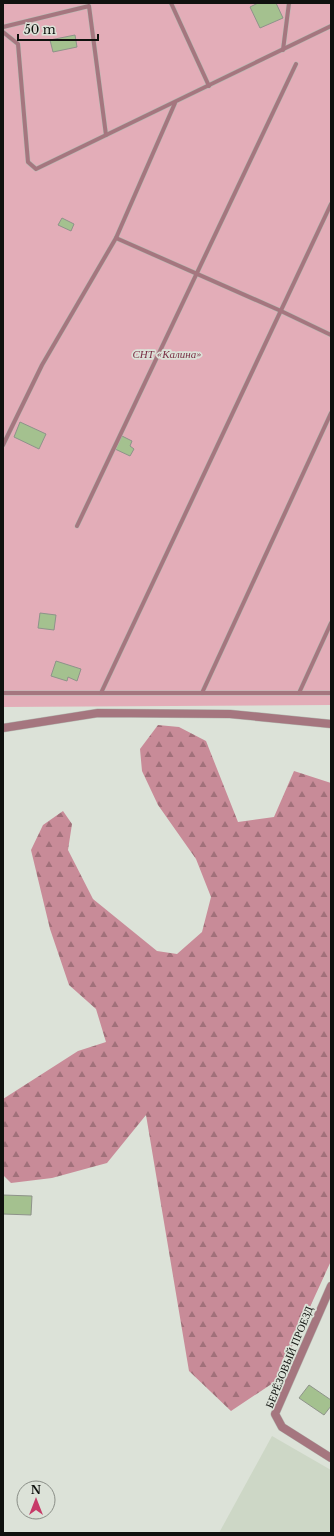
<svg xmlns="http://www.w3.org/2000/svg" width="334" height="1536" viewBox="0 0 334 1536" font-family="'Libre Baskerville',serif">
<defs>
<pattern id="forest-firs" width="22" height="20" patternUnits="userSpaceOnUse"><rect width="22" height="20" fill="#c88b98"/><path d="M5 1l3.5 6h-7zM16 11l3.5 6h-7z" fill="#a1707a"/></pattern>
</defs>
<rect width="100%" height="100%" fill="#dce2d8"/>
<polygon fill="#cdd7c6" points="272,1436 331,1470 331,1533 219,1533"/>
<polygon fill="url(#forest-firs)" points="158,725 179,727 206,741 238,822 274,817 294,771 331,783 331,1261 276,1381 231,1411 189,1371 146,1115 107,1163 52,1178 11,1183 3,1175 3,1099 78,1051 106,1042 96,1009 69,985 50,929 31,850 43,825 63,811 72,824 68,850 93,899 157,951 177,954 202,932 211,897 196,859 158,805 142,771 140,749"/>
<polygon fill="#e3adb8" points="3,3 331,3 331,705 3,707"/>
<g fill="#a4c18f" stroke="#8e938a">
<polygon points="258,3 276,3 283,18 260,28 250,7"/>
<polygon points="75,35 77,47 53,52 50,40"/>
<polygon points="62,218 74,224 71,231 58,225"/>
<polygon points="20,422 46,434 39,449 14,437"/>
<polygon points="122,436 132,441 130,446 134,449 130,456 115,449"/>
<polygon points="40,613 56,615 54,630 38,628"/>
<polygon points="56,661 81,669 77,681 68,677 67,681 51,676"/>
<polygon points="3,1195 32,1196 31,1215 3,1214"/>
<polygon points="309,1385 331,1400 331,1406 324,1415 299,1398"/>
</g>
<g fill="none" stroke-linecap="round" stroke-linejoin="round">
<defs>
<g id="lane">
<polyline points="171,3 209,86"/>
<polyline points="3,27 89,6 106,135"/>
<polyline points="3,32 18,44 28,162 36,169 331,26"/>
<polyline points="283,50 289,3"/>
<polyline points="116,238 175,103"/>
<polyline points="3,445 42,365 116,238 281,311 331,335"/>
<polyline points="77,526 296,64"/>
<polyline points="3,693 331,693"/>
<polyline points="101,693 331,204"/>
<polyline points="202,693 331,413"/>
<polyline points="299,693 331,623"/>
</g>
<g id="street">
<polyline points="3,728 98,713 230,714 331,724"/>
<polyline points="331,1286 275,1414 282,1427 331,1458"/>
</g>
</defs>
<use href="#lane" stroke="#b7bcb4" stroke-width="5"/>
<use href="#street" stroke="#b7bcb4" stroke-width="9"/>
<use href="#lane" stroke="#a5767f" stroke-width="4"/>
<use href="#street" stroke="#a5767f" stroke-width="8"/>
</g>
<g text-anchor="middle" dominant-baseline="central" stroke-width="3.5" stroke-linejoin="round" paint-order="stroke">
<g font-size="11" font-style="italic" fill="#792f44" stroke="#dce2d8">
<text x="167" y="354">СНТ «Калина»</text>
</g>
<g font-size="11" fill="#0f110e" stroke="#dce2d8">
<text transform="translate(289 1357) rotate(-68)">БЕРЁЗОВЫЙ ПРОЕЗД</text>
</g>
</g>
<rect width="334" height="1536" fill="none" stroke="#0f110e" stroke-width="8"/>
<g transform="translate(36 1500)"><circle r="19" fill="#dce2d8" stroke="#8a8e87"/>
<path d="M0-3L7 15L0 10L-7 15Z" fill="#c73a68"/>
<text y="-6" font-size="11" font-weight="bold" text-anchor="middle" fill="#0f110e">N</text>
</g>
<path d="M18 34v6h80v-6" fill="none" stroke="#0f110e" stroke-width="2"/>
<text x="24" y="34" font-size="12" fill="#0f110e" stroke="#dce2d8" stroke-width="3" paint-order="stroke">50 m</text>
</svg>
